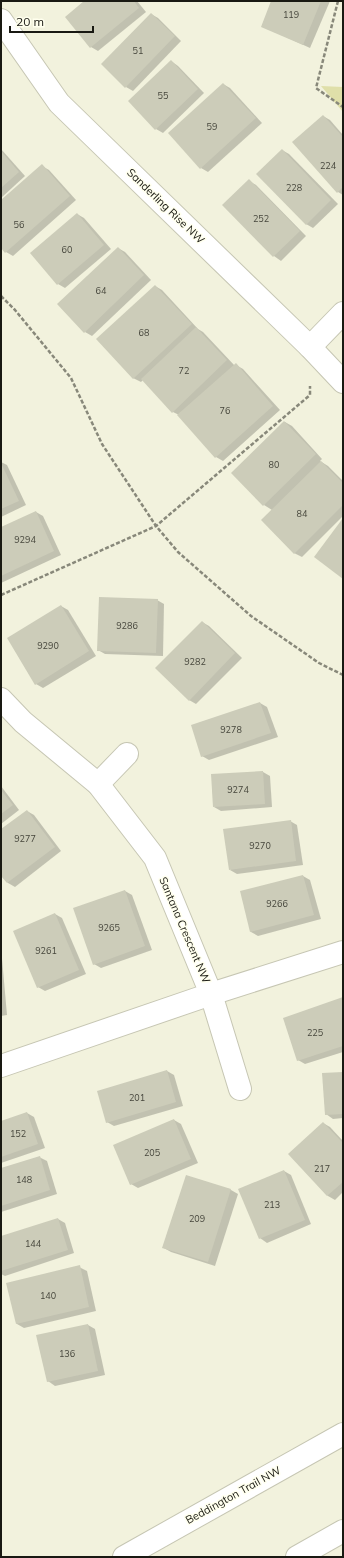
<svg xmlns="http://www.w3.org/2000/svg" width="344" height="1558" viewBox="0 0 344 1558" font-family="Mulish,sans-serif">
<rect width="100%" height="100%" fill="#f2f2dd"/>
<polygon fill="#dfdfa9" points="321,86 343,87 343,112"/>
<g fill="#0003">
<polygon points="85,1 137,1 146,12 98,51 91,47"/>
<polygon points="272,1 330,1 310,48 262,26"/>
<polygon points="151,14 158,18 181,41 133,91 126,87"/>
<polygon points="171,61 178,66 204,93 163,133 156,129"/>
<polygon points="223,84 230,88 262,123 208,172 201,168"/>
<polygon points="323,116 330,120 343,135 343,195 338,192"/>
<polygon points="1,149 25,176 1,198"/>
<polygon points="282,150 289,154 338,204 313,228 306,224"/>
<polygon points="42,166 49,170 76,200 13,256 6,252 1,246 1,202"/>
<polygon points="249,181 256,185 306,236 281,261 274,256"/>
<polygon points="77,214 84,218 111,249 65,288 58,284"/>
<polygon points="118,248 125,252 151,280 92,336 85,332"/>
<polygon points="155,286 162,290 198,329 203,332 235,366 236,365 243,369 280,410 223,461 216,457 179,415 173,412 143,380 141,382 133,378"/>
<polygon points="285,422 292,426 322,459 320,461 328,466 343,481 343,516 302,557 294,553 272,510 264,505"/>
<polygon points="1,462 7,465 26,505 1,517"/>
<polygon points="36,512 43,516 61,555 1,583 1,528"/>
<polygon points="157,600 164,604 163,656 105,654 98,650"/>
<polygon points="61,606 68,610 96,656 43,688 36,684"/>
<polygon points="202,622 209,626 242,658 196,704 189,700"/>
<polygon points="260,703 267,707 278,737 209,760 202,756"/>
<polygon points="263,772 270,776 272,807 221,811 214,807"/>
<polygon points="1,786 19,810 1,824"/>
<polygon points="27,811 34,815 61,851 15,887 8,883 1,874 1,831"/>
<polygon points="290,821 297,825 303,865 237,874 230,870"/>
<polygon points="303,876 310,880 321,919 258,936 251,932 241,892"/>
<polygon points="125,891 132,895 152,950 101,968 94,964"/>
<polygon points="55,914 62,918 86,974 45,991 38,987"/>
<polygon points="1,947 7,1015 1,1016"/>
<polygon points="343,998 343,1052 305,1064 298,1060"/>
<polygon points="167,1071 174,1075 183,1106 114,1126 107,1122"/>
<polygon points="343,1073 343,1118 333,1119 326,1114"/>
<polygon points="27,1113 34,1117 45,1148 1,1163 1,1122"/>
<polygon points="174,1120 181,1124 198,1163 138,1188 131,1184"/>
<polygon points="323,1123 330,1127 343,1141 343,1192 335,1200 328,1196 289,1154"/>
<polygon points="39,1157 47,1161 57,1194 1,1212 1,1169"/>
<polygon points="284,1171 291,1175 311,1224 267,1243 260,1238"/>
<polygon points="187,1176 231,1190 238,1194 215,1266 171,1252 164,1248"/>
<polygon points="58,1219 65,1223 74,1253 5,1276 1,1274 1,1237"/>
<polygon points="79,1267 87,1271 96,1311 24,1328 17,1324 7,1284"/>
<polygon points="88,1325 95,1329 105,1375 55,1386 48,1381"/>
</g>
<g fill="#ccccb9">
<polygon points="84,1 134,1 139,8 90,48 65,17"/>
<polygon points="271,1 321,1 303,45 261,27"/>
<polygon points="151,13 175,36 125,88 101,64"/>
<polygon points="171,60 198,89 155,130 128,101"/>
<polygon points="223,83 256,118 200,169 168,133"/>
<polygon points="323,115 343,137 343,187 337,193 292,142"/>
<polygon points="282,149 331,200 306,225 256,174"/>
<polygon points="1,151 19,172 1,188"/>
<polygon points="42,164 70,196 5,253 1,248 1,200"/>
<polygon points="249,179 300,231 273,257 222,205"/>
<polygon points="77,213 104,245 57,285 30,253"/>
<polygon points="118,247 144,275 84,333 57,304"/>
<polygon points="155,285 192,324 133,379 96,339"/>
<polygon points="196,327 227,360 172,413 141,379"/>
<polygon points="236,363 273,406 215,458 177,415"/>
<polygon points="284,421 316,454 263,506 231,473"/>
<polygon points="321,461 343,483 343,505 294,554 261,520"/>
<polygon points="1,463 19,501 1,509"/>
<polygon points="36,511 54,551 1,576 1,527"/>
<polygon points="343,518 343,579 314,557"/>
<polygon points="99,597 158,599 156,653 97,651"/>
<polygon points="61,605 89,651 35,685 7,638"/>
<polygon points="202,621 235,653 189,701 155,668"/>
<polygon points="260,702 271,733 201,757 191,725"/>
<polygon points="263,771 265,804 213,807 211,774"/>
<polygon points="1,790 13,805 1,814"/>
<polygon points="27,810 55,847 7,883 1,876 1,829"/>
<polygon points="291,820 296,861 229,870 223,829"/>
<polygon points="303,875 314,915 250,932 240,891"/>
<polygon points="125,890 145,946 93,965 73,908"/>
<polygon points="55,913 79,970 37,988 13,931"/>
<polygon points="343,997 343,1046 297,1061 283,1018"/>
<polygon points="167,1070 176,1102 106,1123 97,1091"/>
<polygon points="343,1072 343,1114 325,1115 322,1073"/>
<polygon points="27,1112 38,1144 1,1157 1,1121"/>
<polygon points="174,1119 191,1159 130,1185 113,1145"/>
<polygon points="323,1122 343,1143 343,1182 327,1196 288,1154"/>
<polygon points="40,1156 50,1190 1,1206 1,1168"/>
<polygon points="284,1170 305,1220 259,1239 238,1189"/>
<polygon points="186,1175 231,1189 208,1262 162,1248"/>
<polygon points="58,1218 68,1250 1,1271 1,1236"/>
<polygon points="80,1265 89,1307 16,1324 6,1283"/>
<polygon points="88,1324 98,1371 47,1382 36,1335"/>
</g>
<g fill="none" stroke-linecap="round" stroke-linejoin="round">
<defs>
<g id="street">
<polyline points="1,20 59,103 310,347 343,382"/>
<polyline points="310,347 343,313"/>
<polyline points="1,699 23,722 98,784 155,858 211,994 1,1066"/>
<polyline points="98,784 127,754"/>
<polyline points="240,1089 211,994 343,952"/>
</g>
<g id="primary">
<polyline points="124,1557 343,1434"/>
<polyline points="297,1557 343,1531"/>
</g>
</defs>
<use href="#street" stroke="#c6c6b3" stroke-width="24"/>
<use href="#primary" stroke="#c6c6b3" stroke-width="24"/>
<g stroke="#88887a" stroke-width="2.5" stroke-dasharray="4 2" stroke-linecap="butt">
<polyline points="338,1 316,88 343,107"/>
<polyline points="1,296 15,310 71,378 102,444 156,526 178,552 251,616 319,663 343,675"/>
<polyline points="1,595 156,526 310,395 310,386"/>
</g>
<use href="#street" stroke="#fff" stroke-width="22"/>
<use href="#primary" stroke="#fff" stroke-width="22"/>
</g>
<g text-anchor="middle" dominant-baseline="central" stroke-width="3" stroke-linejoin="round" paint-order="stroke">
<g font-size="9" fill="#46463c">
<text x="291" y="14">119</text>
<text x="138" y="50">51</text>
<text x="163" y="95">55</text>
<text x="212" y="126">59</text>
<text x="328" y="165">224</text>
<text x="294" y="187">228</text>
<text x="261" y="218">252</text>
<text x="19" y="224">56</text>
<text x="67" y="249">60</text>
<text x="101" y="290">64</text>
<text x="144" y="332">68</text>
<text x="184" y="370">72</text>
<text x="225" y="410">76</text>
<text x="274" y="464">80</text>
<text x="302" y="513">84</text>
<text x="25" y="539">9294</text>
<text x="127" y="625">9286</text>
<text x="48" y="645">9290</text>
<text x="195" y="661">9282</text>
<text x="231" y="729">9278</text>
<text x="238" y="789">9274</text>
<text x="25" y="838">9277</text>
<text x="260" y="845">9270</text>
<text x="277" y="903">9266</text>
<text x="109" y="927">9265</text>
<text x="46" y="950">9261</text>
<text x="315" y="1032">225</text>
<text x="137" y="1097">201</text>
<text x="18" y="1133">152</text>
<text x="152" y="1152">205</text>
<text x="322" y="1168">217</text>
<text x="24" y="1179">148</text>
<text x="272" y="1204">213</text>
<text x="197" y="1218">209</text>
<text x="33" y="1243">144</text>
<text x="48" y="1295">140</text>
<text x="67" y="1353">136</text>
</g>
<g font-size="11" fill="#191912" stroke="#ffe">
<text transform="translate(166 206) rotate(44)">Sanderling Rise NW</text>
<text transform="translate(185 930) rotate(67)">Santana Crescent NW</text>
<text transform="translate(233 1495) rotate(-29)">Beddington Trail NW</text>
</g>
</g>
<rect width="344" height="1558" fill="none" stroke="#191912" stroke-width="4"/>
<path d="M10 26v6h83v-6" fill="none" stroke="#191912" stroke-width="2"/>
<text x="16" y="26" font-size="12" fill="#191912" stroke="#ffffee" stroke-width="3" paint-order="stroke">20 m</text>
</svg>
